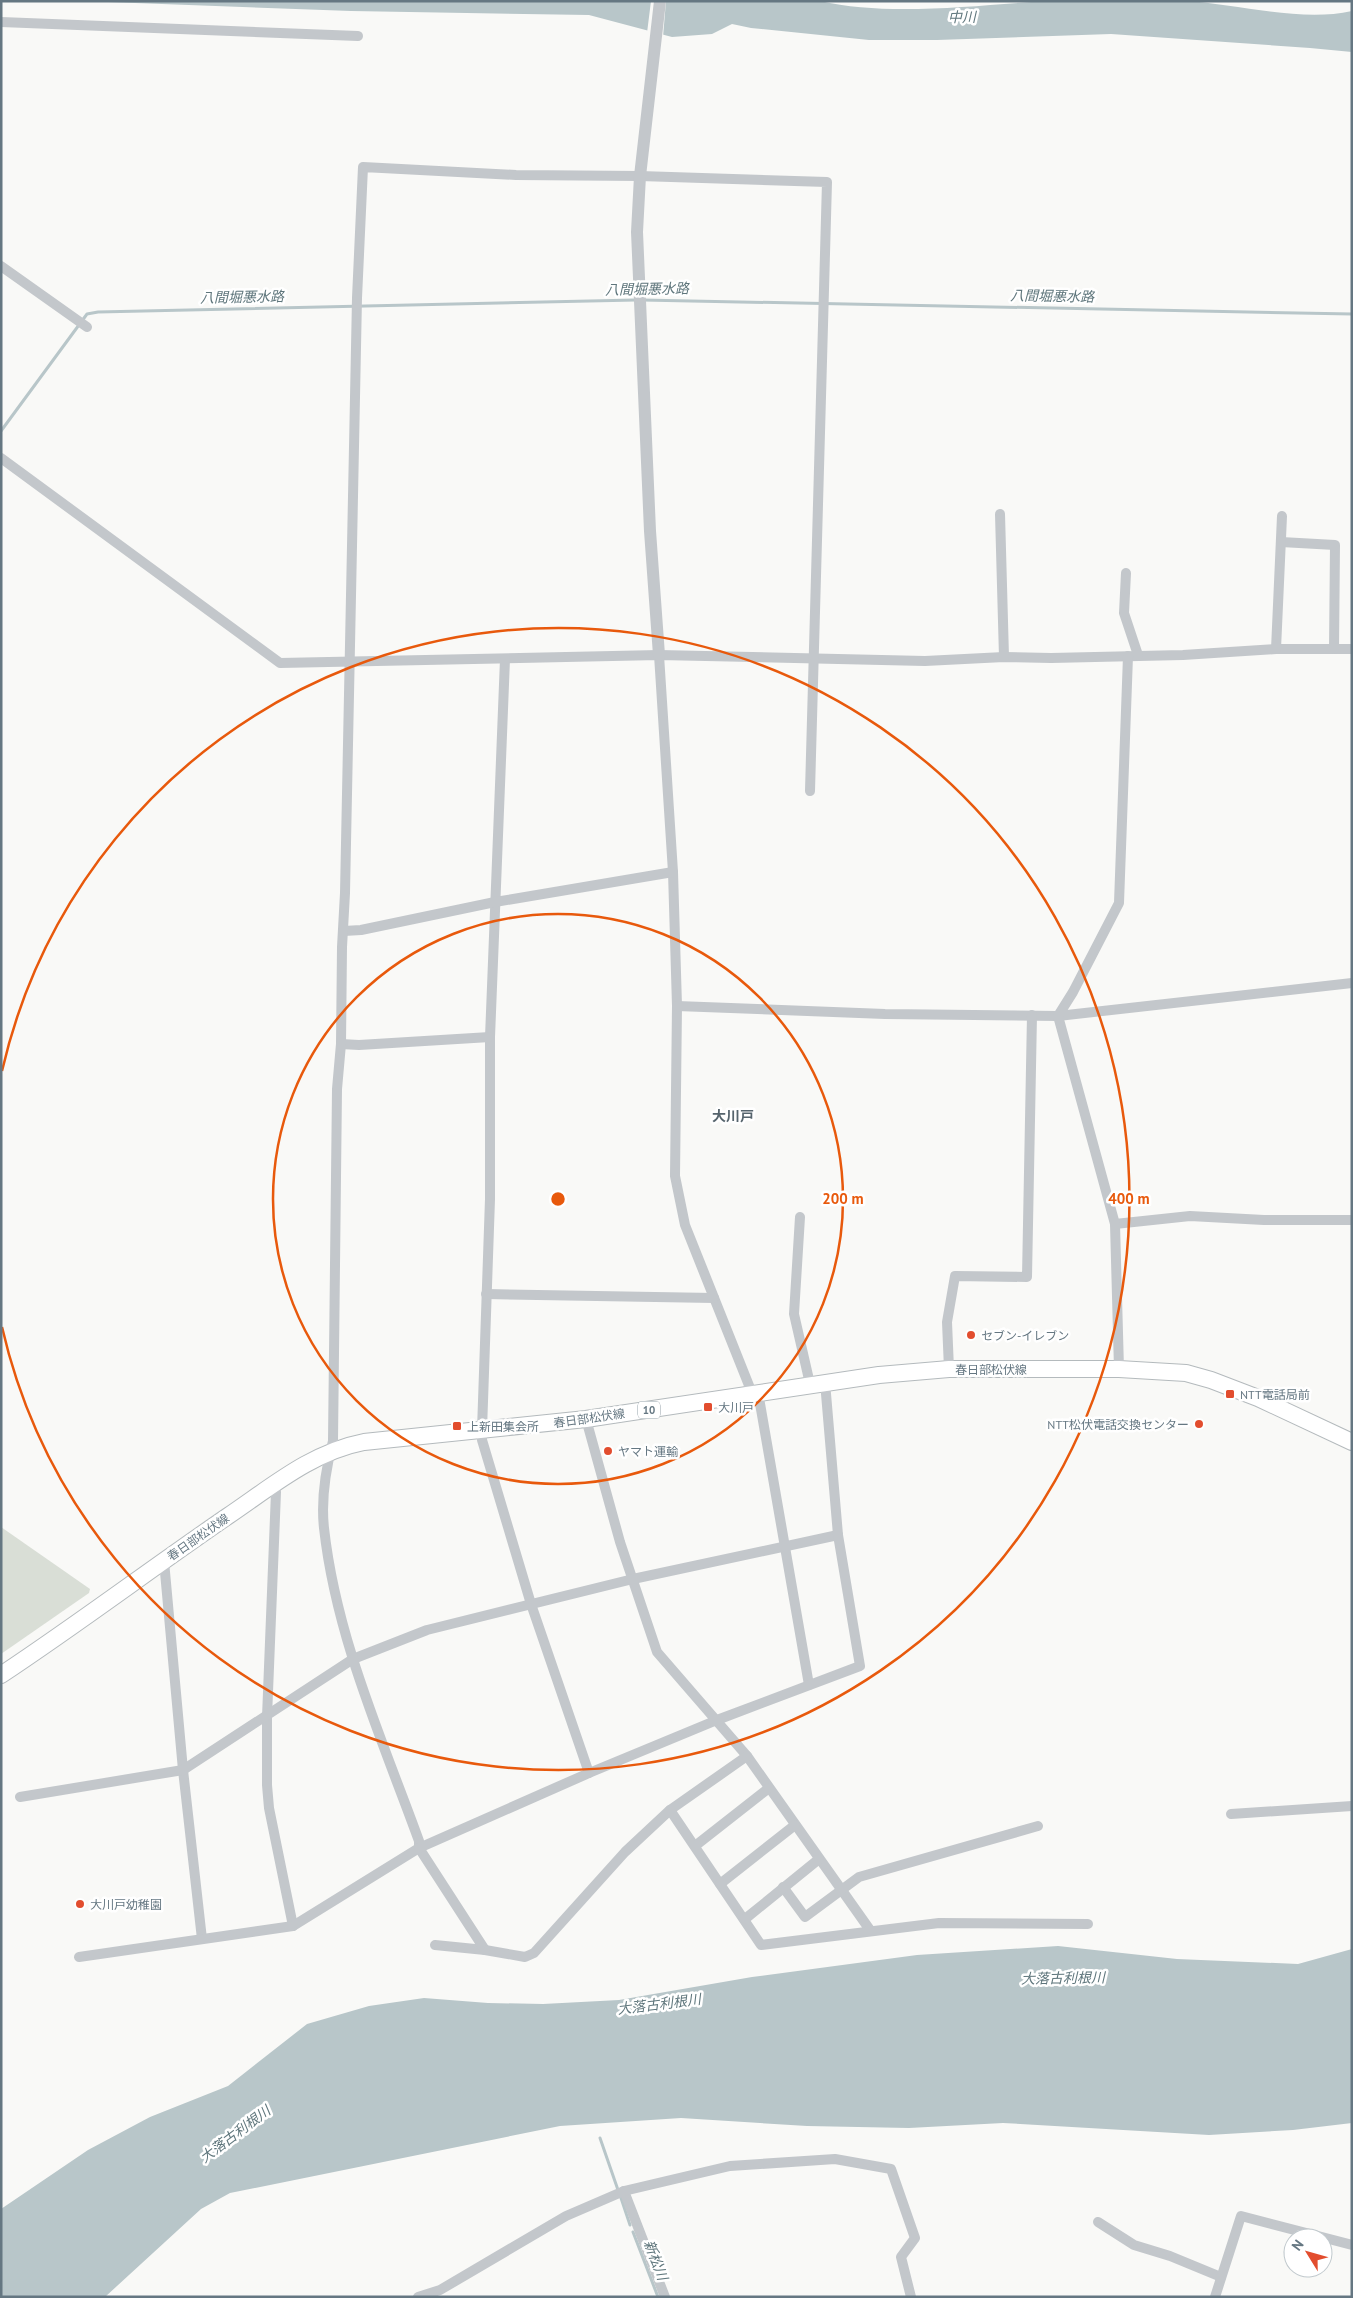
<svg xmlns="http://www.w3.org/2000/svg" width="1353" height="2298" viewBox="0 0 1353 2298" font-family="'PT Sans','Noto Sans JP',sans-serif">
<rect width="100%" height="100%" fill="#f9f9f7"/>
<polygon fill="#d9ded6" points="1,1527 90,1589 89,1593 1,1654"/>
<g fill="#b8c6c9">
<path d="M81,1H820C889,17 976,5 1046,1C1091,0 1138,0 1183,1C1237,3 1299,23 1352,11V52L1310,48L1111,34L937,40H869L751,28L732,24L712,34L672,37L589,15L351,11Z"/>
<polygon points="1058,1946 1177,1959 1298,1964 1352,1949 1352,2123 1293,2130 1209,2135 1003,2123 909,2128 807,2126 681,2118 560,2126 230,2193 201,2209 105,2297 1,2297 1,2209 88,2150 150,2117 228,2086 307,2024 369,2006 424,1998 488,2003 543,2004 619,2000 752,1977 917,1955"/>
</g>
<polygon fill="#f9f9f7" points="651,1 666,1 663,37 647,33"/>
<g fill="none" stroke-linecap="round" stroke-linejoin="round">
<g stroke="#b8c6c9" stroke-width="3">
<polyline points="642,300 1352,314"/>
<polyline points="1,431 87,314 98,312 636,300"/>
<polyline points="600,2138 618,2190"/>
<polyline points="621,2198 630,2225"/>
<polyline points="633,2232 658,2297"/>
</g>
<defs>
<path id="primary" d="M1,1675C78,1624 152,1568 228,1516C271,1487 312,1452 364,1442L586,1419L879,1375L949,1369H1119L1186,1373L1211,1380L1258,1398L1352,1442"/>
</defs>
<use href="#primary" stroke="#b4babd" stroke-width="18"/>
<g stroke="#c3c7cb" stroke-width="10">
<polyline points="1,22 358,36"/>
<polyline points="1,266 87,327"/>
<polyline points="1,458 280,663 659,655 925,661 1004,657 1051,658 1183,655 1276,649 1352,649"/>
<polyline points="1000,514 1004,657"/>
<polyline points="1281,542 1335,545 1334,649"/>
<polyline points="1126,573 1124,613 1138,655"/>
<polyline points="1276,649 1282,516"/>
<polyline points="659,655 673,872 677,1006 675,1176 685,1225 752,1393"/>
<polyline points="505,659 490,1037 490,1199 482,1430 482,1440 531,1604 589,1773"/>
<polyline points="344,931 361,930 495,902 673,872"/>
<polyline points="677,1006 885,1014 1058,1016 1352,983"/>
<polyline points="341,1044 359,1045 490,1037"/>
<polyline points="800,1217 794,1314 810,1384"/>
<polyline points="1115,1224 1190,1216 1264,1220 1352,1220"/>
<polyline points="486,1294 714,1298"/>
<polyline points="949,1369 947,1322 955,1276 1027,1277 1032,1015"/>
<polyline points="1119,1369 1115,1224 1058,1016 1073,992 1119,903 1128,656"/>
<polyline points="758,1392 809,1685"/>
<polyline points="586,1419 620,1542 657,1652 747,1756 870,1930"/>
<polyline points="274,1485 276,1492 267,1717 267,1785 269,1808 293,1926"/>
<polyline points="164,1561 183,1770 202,1939"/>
<polyline points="20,1797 183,1770 353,1659 427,1630 633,1579 838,1535"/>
<polyline points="670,1810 761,1945 939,1923 1088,1924"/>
<polyline points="1231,1814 1352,1806"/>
<polyline points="695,1846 769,1788"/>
<polyline points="720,1884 795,1825"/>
<polyline points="783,1887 805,1917 859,1877 1038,1826"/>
<polyline points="745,1919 819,1859"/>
<polyline points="435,1945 485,1950 525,1957 534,1953 625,1852 670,1810 747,1756"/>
<path d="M485,1950L419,1848V1841C382,1739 336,1637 324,1528C321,1501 326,1468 333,1441L337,1089L341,1044L342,947L345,893L357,298L363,167L516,175L640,176L827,182L810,791"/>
<polyline points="79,1957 293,1926 419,1848 589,1773 717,1720 860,1666 838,1535 825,1382"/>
<polyline points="624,2191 665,2297"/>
<polyline points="1098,2222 1134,2245 1170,2256 1221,2277"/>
<polyline points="418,2297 440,2290 566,2216 624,2191 730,2166 835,2159 891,2169 915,2238 901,2257 911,2297"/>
<polyline points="1215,2297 1241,2216 1352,2245"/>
</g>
<polyline stroke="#c3c7cb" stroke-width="12" points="659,655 650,531 637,232 640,176 660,1"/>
<use href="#primary" stroke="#fff" stroke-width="16"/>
</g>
<g fill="none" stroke="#e8590c" stroke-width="2.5">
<circle cx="558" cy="1199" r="285"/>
<path d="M2 1071A571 571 0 1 1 2 1327"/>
</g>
<g fill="#e24d2e" stroke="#fff" stroke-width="2">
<circle cx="971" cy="1335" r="5"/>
<rect x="1225" y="1389" width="10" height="10" rx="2.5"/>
<rect x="703" y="1402" width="10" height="10" rx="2.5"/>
<circle cx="1199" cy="1424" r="5"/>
<rect x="452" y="1421" width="10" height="10" rx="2.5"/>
<circle cx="608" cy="1451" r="5"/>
<circle cx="80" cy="1904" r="5"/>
</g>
<g text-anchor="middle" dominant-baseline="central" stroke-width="5" stroke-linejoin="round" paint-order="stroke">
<rect fill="#fff" stroke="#93a0a8" stroke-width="1" x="638" y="1401.5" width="22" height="17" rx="4"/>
<g font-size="11" font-weight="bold" fill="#657782">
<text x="649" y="1410">10</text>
</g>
<g font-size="12" fill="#657782" stroke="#fff" text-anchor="start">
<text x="981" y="1335">セブン-イレブン</text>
<text x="1240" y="1394">NTT電話局前</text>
<text x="718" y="1407">大川戸</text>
<text x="1189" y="1424" text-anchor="end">NTT松伏電話交換センター</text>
<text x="467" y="1426">上新田集会所</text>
<text x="618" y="1451">ヤマト運輸</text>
<text x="90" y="1904">大川戸幼稚園</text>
</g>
<g font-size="12" fill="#657782" stroke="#fff">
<text x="991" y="1369">春日部松伏線</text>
<text transform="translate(589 1418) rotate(-8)">春日部松伏線</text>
<text transform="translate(198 1537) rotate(-35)">春日部松伏線</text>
</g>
<g font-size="14" font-style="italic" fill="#5f767c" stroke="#fff">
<text transform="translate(962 17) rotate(-1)">中川</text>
<text transform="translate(647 289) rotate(-1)">八間堀悪水路</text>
<text transform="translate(1052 296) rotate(1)">八間堀悪水路</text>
<text transform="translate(242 297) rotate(-1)">八間堀悪水路</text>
<text transform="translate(1063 1978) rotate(-1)">大落古利根川</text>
<text transform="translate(659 2004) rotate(-7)">大落古利根川</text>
<text transform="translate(235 2134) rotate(-37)">大落古利根川</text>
<text transform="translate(656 2260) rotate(69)">新松川</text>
</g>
<g font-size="14" font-weight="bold" fill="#56646d" stroke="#fff">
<text x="733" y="1116">大川戸</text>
</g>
</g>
<circle cx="558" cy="1199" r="8" fill="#e8590c" stroke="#fff" stroke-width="2.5"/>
<g font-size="15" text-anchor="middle" font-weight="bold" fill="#e8590c" stroke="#fff" stroke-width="5" stroke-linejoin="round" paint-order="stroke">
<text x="843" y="1204">200 m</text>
<text x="1129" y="1204">400 m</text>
</g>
<rect width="1353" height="2298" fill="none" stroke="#657782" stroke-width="5"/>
<g transform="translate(1308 2253) rotate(307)"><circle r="24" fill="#ffffff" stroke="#c1c9cd"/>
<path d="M0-4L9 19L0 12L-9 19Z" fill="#e24d2e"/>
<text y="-8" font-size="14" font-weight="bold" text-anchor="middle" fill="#657782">N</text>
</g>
</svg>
